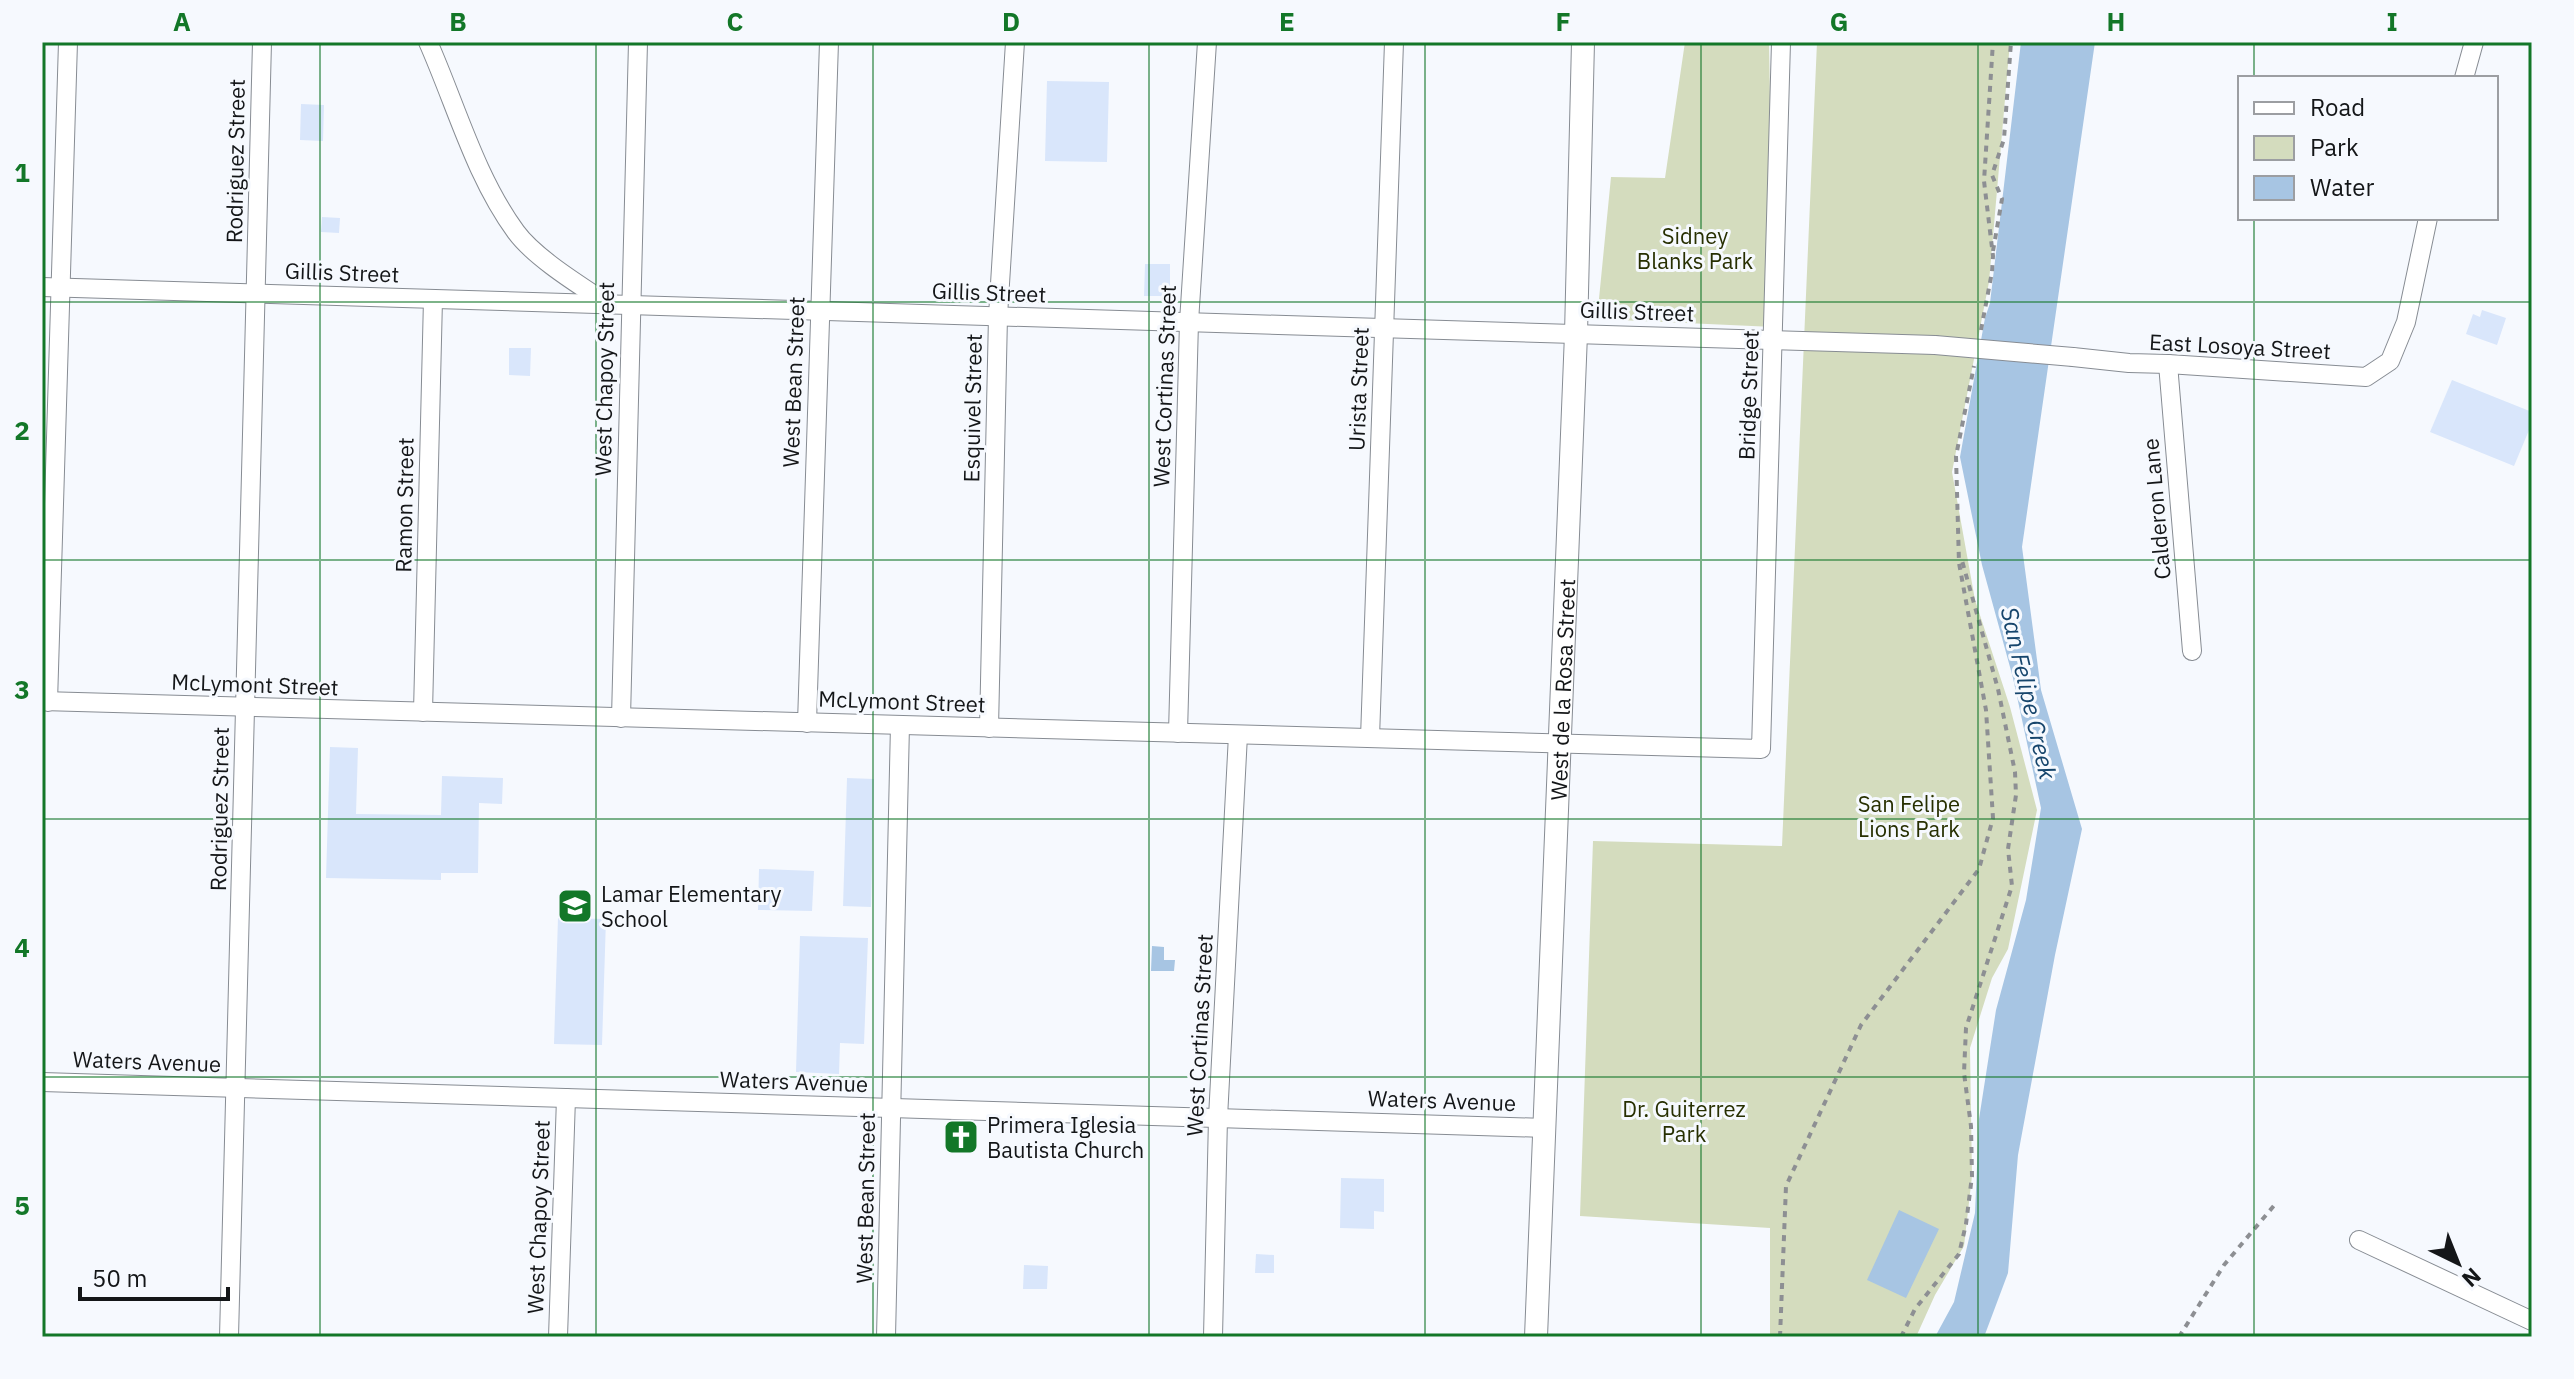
<svg xmlns="http://www.w3.org/2000/svg" width="2574" height="1379" viewBox="0 0 2574 1379" font-family="'IBM Plex Sans',sans-serif">
<rect width="100%" height="100%" fill="#f6f9fe"/>
<g fill="#d4dcbe">
<polygon points="1685,42 1769,42 1774,327 1597,319 1611,177 1665,178"/>
<polygon points="1817,42 2010,42 1989,282 1952,472 1975,600 2010,707 2037,810 2008,949 1992,978 1970,1048 1972,1176 1964,1246 1935,1295 1916,1337 1770,1337 1770,1228 1580,1216 1593,841 1782,846"/>
</g>
<g fill="#a7c5e3">
<polygon points="2021,42 2095,42 2022,547 2041,690 2082,829 2055,955 2018,1155 2008,1273 1984,1337 1935,1337 1954,1302 1975,1213 1979,1119 1996,1010 2026,900 2041,808 2013,678 1982,565 1960,457 1985,318 1990,303"/>
<polygon points="1152,946 1164,947 1164,960 1175,960 1174,971 1151,971"/>
<polygon points="1899,1210 1939,1229 1906,1298 1867,1280"/>
</g>
<g fill="#d9e6fb">
<polygon points="1047,81 1109,82 1107,162 1045,161"/>
<polygon points="301,104 324,105 323,141 300,140"/>
<polygon points="322,217 340,218 339,233 321,232"/>
<polygon points="1145,264 1170,264 1170,296 1144,296"/>
<polygon points="2482,310 2506,318 2497,345 2466,334 2473,314 2480,317"/>
<polygon points="509,348 531,348 530,376 509,375"/>
<polygon points="2452,380 2532,412 2532,423 2514,466 2430,432"/>
<polygon points="330,747 358,748 356,814 441,815 442,776 503,778 502,804 479,803 478,873 441,873 441,880 326,878"/>
<polygon points="847,778 874,779 871,907 843,906"/>
<polygon points="759,869 814,871 812,911 758,910"/>
<polygon points="558,918 606,919 602,1045 554,1044"/>
<polygon points="800,936 868,938 864,1044 840,1043 839,1074 796,1072"/>
<polygon points="1341,1178 1384,1179 1384,1212 1374,1211 1374,1229 1340,1228"/>
<polygon points="1256,1254 1274,1255 1274,1273 1255,1273"/>
<polygon points="1024,1265 1048,1266 1047,1289 1023,1289"/>
</g>
<g fill="none" stroke-linecap="round" stroke-linejoin="round">
<defs>
<g id="minor">
<path d="M428,42C456,105 475,176 516,232C535,258 581,286 608,304"/>
<polyline points="2464,78 2474,42"/>
<polyline points="42,287 1935,345"/>
<polyline points="2073,357 2129,363 2168,364 2366,377 2390,361 2406,322 2428,218"/>
<polyline points="2168,364 2192,651"/>
<polyline points="42,701 1761,749 1781,42"/>
<polyline points="48,702 68,42"/>
<polyline points="423,712 433,299"/>
<polyline points="621,718 638,42"/>
<polyline points="807,723 829,42"/>
<polyline points="989,728 998,316 1015,42"/>
<polyline points="1178,733 1189,322 1207,42"/>
<polyline points="1370,738 1394,42"/>
<polyline points="42,1082 1545,1128"/>
<polyline points="2359,1240 2532,1321"/>
<polyline points="229,1337 262,42"/>
<polyline points="558,1337 566,1098"/>
<polyline points="886,1337 900,725"/>
<polyline points="1213,1337 1218,1118 1238,735"/>
</g>
<g id="tertiary">
<path id="s1" d="M1536,1337L1576,334L1583,42"/>
</g>
</defs>
<use href="#minor" stroke="#878c93" stroke-width="20"/>
<use href="#tertiary" stroke="#878c93" stroke-width="24"/>
<g stroke="#8d8f93" stroke-width="4" stroke-dasharray="6 6" stroke-linecap="butt">
<polyline points="1993,251 2002,199 1992,175 2004,139 2011,42"/>
<polyline points="1981,330 1992,272 1993,256 1984,181 1993,42"/>
<polyline points="1780,1337 1786,1186 1861,1025 1979,869 1993,818 1986,710 1959,563 1956,456 1974,366"/>
<polyline points="1901,1337 1915,1309 1959,1254 1966,1224 1972,1176 1971,1126 1964,1073 1966,1028 2012,886 2008,849 2016,795 2015,772 1998,689 1961,557"/>
<polyline points="2179,1337 2224,1265 2277,1202"/>
</g>
<use href="#minor" stroke="#fff" stroke-width="18"/>
<use href="#tertiary" stroke="#fff" stroke-width="22"/>
<defs>
<polyline id="minor-bridge" points="1935,345 2073,357"/>
</defs>
<use href="#minor-bridge" stroke="#878c93" stroke-width="20" stroke-linecap="butt"/>
<use href="#minor-bridge" stroke="#fff" stroke-width="18"/>
</g>
<path fill="none" stroke="#137728" stroke-width="2" stroke-opacity="0.55" d="M320,42V1337M596,42V1337M873,42V1337M1149,42V1337M1425,42V1337M1701,42V1337M1978,42V1337M2254,42V78M2254,218V1337M42,302H2532M42,560H2532M42,819H2532M42,1077H2532"/>
<defs>
<symbol id="school-square" viewBox="-11 -11 22 22"><rect x="-9" y="-9" width="18" height="18" rx="4" fill="#137728" stroke="#f6f9fe"/><path d="M0-5L7-2L0 1L-7-2ZM-4 1L0 2.5L4 1V4Q0 6-4 4Z" fill="#fff"/></symbol>
<symbol id="church-square" viewBox="-11 -11 22 22"><rect x="-9" y="-9" width="18" height="18" rx="4" fill="#137728" stroke="#f6f9fe"/><path d="M-1.2-6h2.4v3.5h3.3v2.4h-3.3V6h-2.4V-.1h-3.3v-2.4h3.3Z" fill="#fff"/></symbol>
</defs>
<g fill-rule="evenodd">
<use href="#school-square" x="555" y="886" width="40" height="40"/>
<use href="#church-square" x="941" y="1117" width="40" height="40"/>
</g>
<g text-anchor="middle" dominant-baseline="central" stroke-width="6" stroke-linejoin="round" paint-order="stroke">
<g font-size="22" fill="#141618" stroke="#f6f9fe">
<text transform="translate(235 161) rotate(-89)">Rodriguez Street</text>
<text transform="translate(342 272) rotate(2)">Gillis Street</text>
<text transform="translate(989 292) rotate(2)">Gillis Street</text>
<text transform="translate(1637 311) rotate(2)">Gillis Street</text>
<text transform="translate(2240 346) rotate(3)">East Losoya Street</text>
<text transform="translate(604 379) rotate(-89)">West Chapoy Street</text>
<text transform="translate(793 382) rotate(-88)">West Bean Street</text>
<text transform="translate(1164 386) rotate(-88)">West Cortinas Street</text>
<text transform="translate(1358 389) rotate(-88)">Urista Street</text>
<text transform="translate(1748 395) rotate(-88)">Bridge Street</text>
<text transform="translate(972 408) rotate(-89)">Esquivel Street</text>
<text transform="translate(404 505) rotate(-89)">Ramon Street</text>
<text transform="translate(2156 509) rotate(-95)">Calderon Lane</text>
<text transform="translate(255 684) rotate(2)">McLymont Street</text>
<text stroke="none"><textPath href="#s1" startOffset="648">West de la Rosa Street</textPath></text>
<text transform="translate(902 701) rotate(2)">McLymont Street</text>
<text transform="translate(219 809) rotate(-89)">Rodriguez Street</text>
<text transform="translate(1199 1035) rotate(-87)">West Cortinas Street</text>
<text transform="translate(147 1061) rotate(2)">Waters Avenue</text>
<text transform="translate(794 1081) rotate(2)">Waters Avenue</text>
<text transform="translate(1442 1100) rotate(2)">Waters Avenue</text>
<text transform="translate(865 1198) rotate(-89)">West Bean Street</text>
<text transform="translate(538 1217) rotate(-88)">West Chapoy Street</text>
</g>
<g font-size="22" fill="#272f01" stroke="#f6f9fe">
<text x="1695" y="235">Sidney<tspan x="1695" dy="25">Blanks Park</tspan></text>
<text x="1909" y="803">San Felipe<tspan x="1909" dy="25">Lions Park</tspan></text>
<text x="1684" y="1108">Dr. Guiterrez<tspan x="1684" dy="25">Park</tspan></text>
</g>
<g font-size="22" fill="#141618" stroke="#f6f9fe" text-anchor="start">
<text x="601" y="893">Lamar Elementary<tspan x="601" dy="25">School</tspan></text>
<text x="987" y="1124">Primera Iglesia<tspan x="987" dy="25">Bautista Church</tspan></text>
</g>
<g font-size="24" font-style="italic" fill="#16456c" stroke="#f6f9fe">
<text transform="translate(2029 693) rotate(77)">San Felipe Creek</text>
</g>
</g>
<rect width="2574" height="1379" fill="none" stroke="#f6f9fe" stroke-width="88"/>
<rect x="2238" y="76" width="260" height="144" fill="#f6f9fe" stroke="#9c9ea2" stroke-width="2"/>
<rect x="2254" y="102" width="40" height="12" fill="#ffffff" stroke="#9c9ea2" stroke-width="2"/>
<text x="2310" y="116" font-size="24" fill="#141618">Road</text>
<rect x="2254" y="136" width="40" height="24" fill="#d4dcbe" stroke="#9c9ea2" stroke-width="2"/>
<text x="2310" y="156" font-size="24" fill="#141618">Park</text>
<rect x="2254" y="176" width="40" height="24" fill="#a7c5e3" stroke="#9c9ea2" stroke-width="2"/>
<text x="2310" y="196" font-size="24" fill="#141618">Water</text>
<g transform="translate(2458 1263) rotate(137)" stroke="#f6f9fe" stroke-width="6" paint-order="stroke">
<path d="M0-6L14 30L0 20L-14 30Z" fill="#141618"/>
<text y="-12" font-size="22" font-weight="bold" text-anchor="middle" fill="#141618">N</text>
</g>
<path d="M80 1287v12h148v-12" fill="none" stroke="#141618" stroke-width="4"/>
<text x="92" y="1287" font-size="24" fill="#141618" stroke="#f6f9fe" stroke-width="6" paint-order="stroke">50 m</text>
<rect x="44" y="44" width="2486" height="1291" fill="none" stroke="#137728" stroke-width="3"/>
<g font-size="26" text-anchor="middle" font-weight="bold" fill="#137728">
<text x="182" y="31">A</text>
<text x="458" y="31">B</text>
<text x="735" y="31">C</text>
<text x="1011" y="31">D</text>
<text x="1287" y="31">E</text>
<text x="1563" y="31">F</text>
<text x="1839" y="31">G</text>
<text x="2116" y="31">H</text>
<text x="2392" y="31">I</text>
<text x="22" y="182">1</text>
<text x="22" y="440">2</text>
<text x="22" y="699">3</text>
<text x="22" y="957">4</text>
<text x="22" y="1215">5</text>
</g>
</svg>
